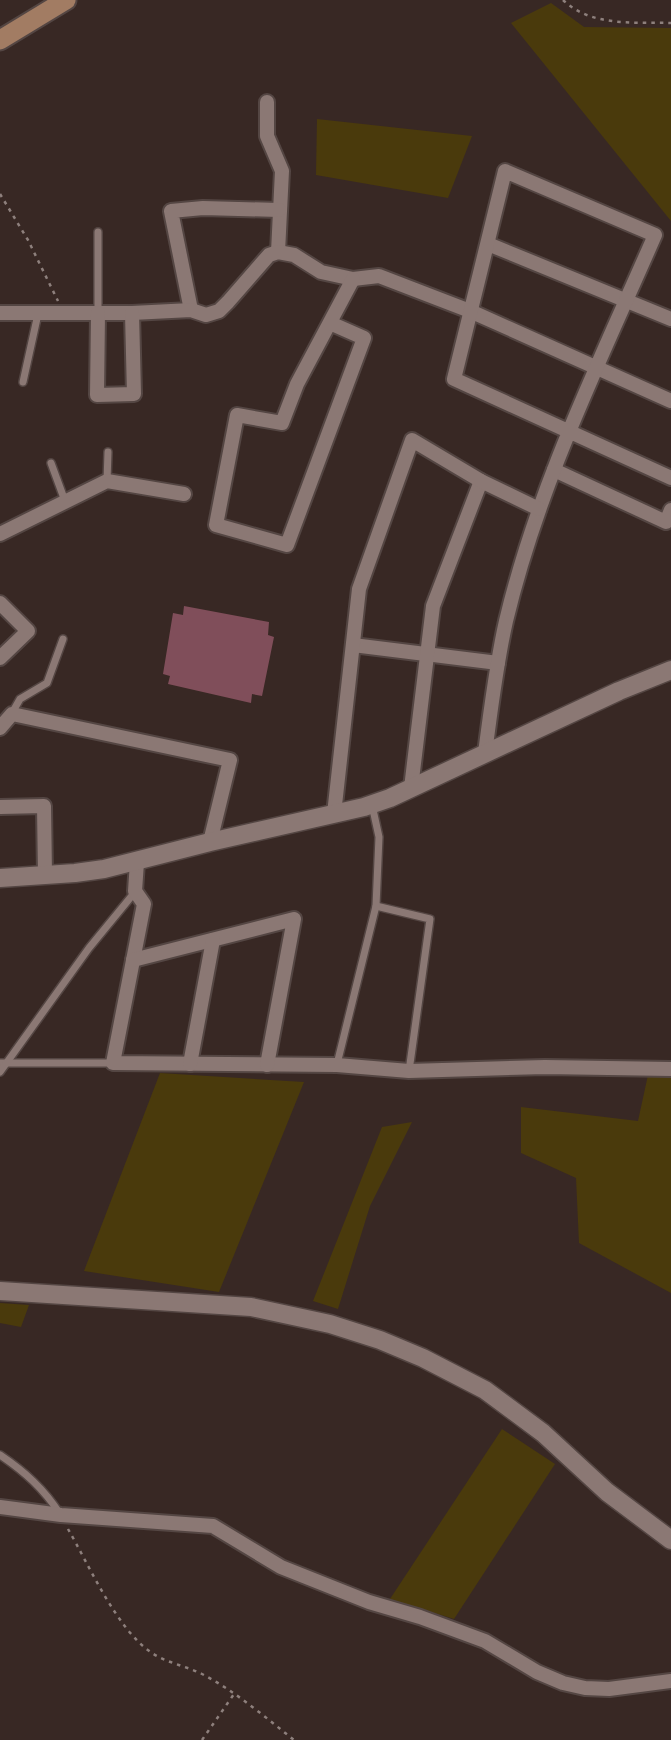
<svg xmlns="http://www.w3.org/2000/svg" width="671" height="1740" viewBox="0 0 671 1740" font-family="'Work Sans',sans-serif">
<rect width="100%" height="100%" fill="#382824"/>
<g fill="#4a3a0c">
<polygon points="551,3 584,27 671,28 671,221 511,23"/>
<polygon points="317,119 472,136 448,198 316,175"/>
<polygon points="160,1073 304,1082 219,1292 84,1271"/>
<polygon points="648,1075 671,1075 671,1293 579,1243 576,1178 521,1153 521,1107 638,1121"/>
<polygon points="412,1122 370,1206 338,1309 313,1301 382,1127"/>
<polygon points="0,1303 29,1305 21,1327 0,1323"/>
<polygon points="502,1429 555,1464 454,1619 390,1599"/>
</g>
<polygon fill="#804e5a" points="184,606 269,622 268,635 274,637 262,696 252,694 251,703 168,684 170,676 163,674 173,613 183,615"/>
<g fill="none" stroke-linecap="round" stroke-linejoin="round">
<defs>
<g id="service">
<polyline points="98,313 98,232"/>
<polyline points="23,382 38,314"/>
<polyline points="51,463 65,501"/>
<polyline points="107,481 108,452"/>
<polyline points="12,713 20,699 47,683 63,639"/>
<polyline points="376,906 430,919 409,1071"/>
<polyline points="0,1063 113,1063"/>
<polyline points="337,1064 376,906 379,837 372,805"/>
<polyline points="0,1072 89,948 135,892"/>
<path d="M0,1455C25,1472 44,1489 60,1514"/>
</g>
<g id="minor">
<polyline points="267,102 267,136 282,171 278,252"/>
<polyline points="488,244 671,319"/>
<polyline points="191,310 171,211 203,208 279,210"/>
<polyline points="0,313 132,313 191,310 206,315 219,311 228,302 269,255 278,252 294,255 321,272 353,279 379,276 470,311 671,401"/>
<polyline points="98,313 97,395 134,394 132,313"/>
<polyline points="330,323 364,338 287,545 216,525 237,415 282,423 297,384 353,279"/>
<polyline points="554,470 666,522 671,510"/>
<polyline points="0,534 107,481 184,494"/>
<polyline points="0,603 28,631 0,658"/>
<polyline points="353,645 498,663"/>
<polyline points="0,728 12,714 230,760 210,842"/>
<path d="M485,753C491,709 496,665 506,621C538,486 600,361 655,235L505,171L454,379L671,478"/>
<polyline points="411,788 433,606 481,481"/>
<polyline points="0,807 44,806 45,875"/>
<polyline points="334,814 359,589 412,440 481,481 539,509"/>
<polyline points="137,862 135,891 144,904 113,1063 337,1065 409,1071 545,1067 671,1069"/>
<polyline points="133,960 294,919 267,1065"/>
<polyline points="190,1064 213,940"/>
<polyline points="0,1507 61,1515 213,1526 281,1567 369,1602 420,1617 485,1641 537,1672 563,1683 585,1688 609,1689 671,1681"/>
</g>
<g id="tertiary">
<polyline points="0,878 75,873 104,869 210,842 364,807 390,798 619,691 671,670"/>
<polyline points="0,1291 251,1307 330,1324 380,1340 423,1358 485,1390 543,1433 607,1492 671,1540"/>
</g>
<polyline id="secondary" points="0,40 66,0"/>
</defs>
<use href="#service" stroke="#544643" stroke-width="10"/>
<use href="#minor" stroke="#544643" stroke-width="18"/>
<use href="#tertiary" stroke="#544643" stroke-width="21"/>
<use href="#secondary" stroke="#544643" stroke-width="23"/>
<g stroke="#8e807d" stroke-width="2.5" stroke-dasharray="3.5 5" stroke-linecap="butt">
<path d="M563,0C591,27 634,22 671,23"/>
<polyline points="0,194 28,240 58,301"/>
<path d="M68,1529C89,1565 117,1630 152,1653C167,1663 186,1666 202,1674C235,1691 265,1717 294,1740"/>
<polyline points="202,1740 234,1694"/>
</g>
<use href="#service" stroke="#8b7874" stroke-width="7"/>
<use href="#minor" stroke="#8b7874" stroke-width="14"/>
<use href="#tertiary" stroke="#8b7874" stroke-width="18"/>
<use href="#secondary" stroke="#a27c63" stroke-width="19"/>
</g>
</svg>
